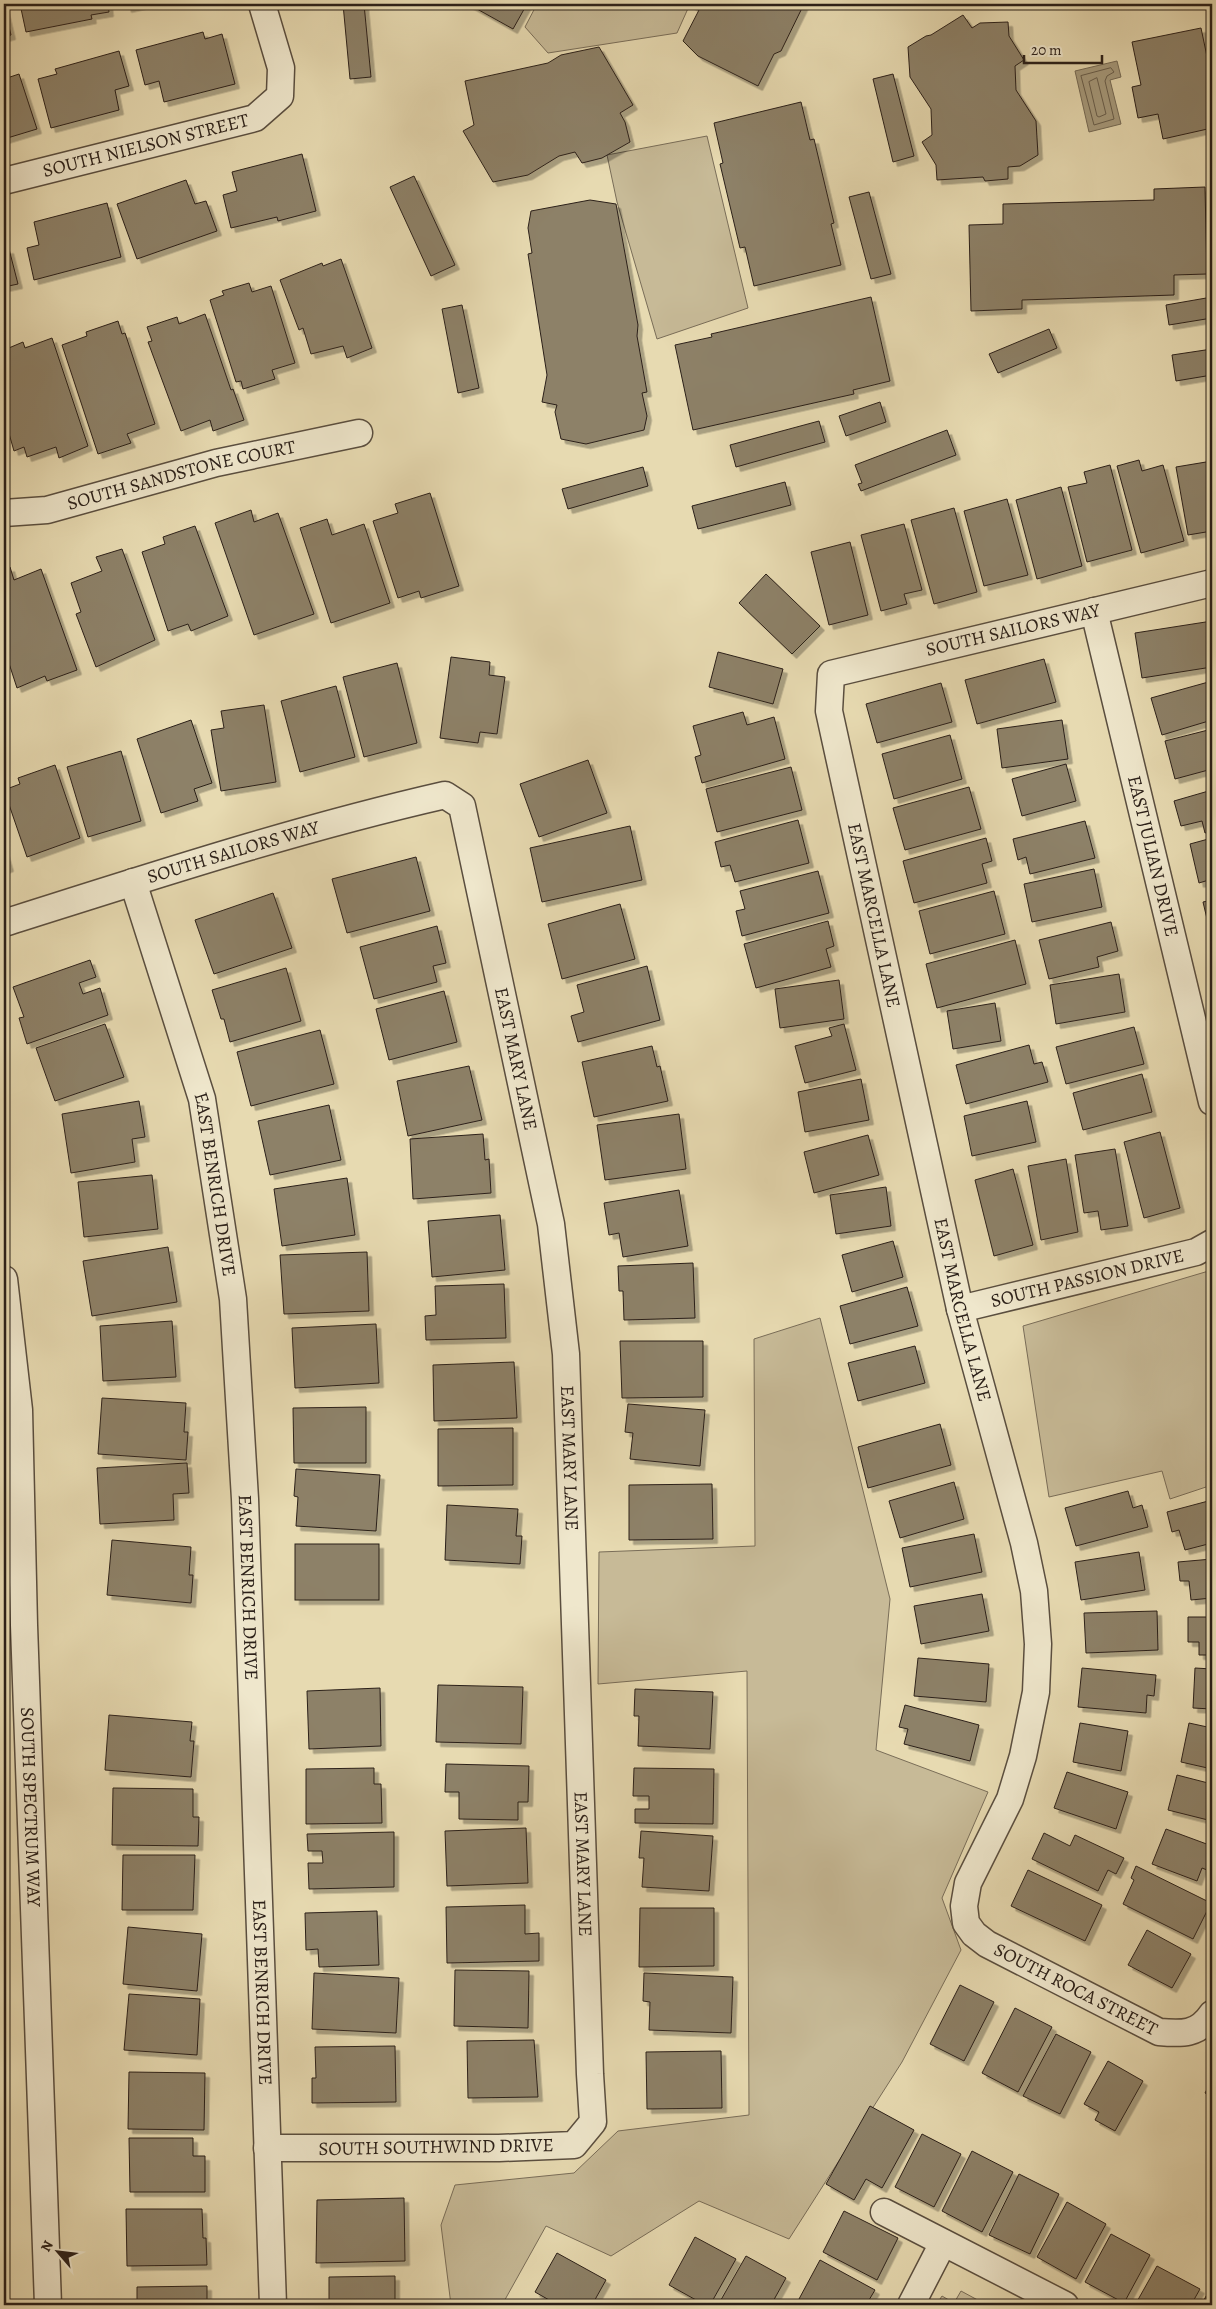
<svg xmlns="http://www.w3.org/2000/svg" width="1216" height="2309" viewBox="0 0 1216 2309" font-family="Alegreya,serif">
<defs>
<filter id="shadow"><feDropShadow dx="4.5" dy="4.5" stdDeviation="0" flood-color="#0004"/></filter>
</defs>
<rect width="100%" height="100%" fill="#e7dab1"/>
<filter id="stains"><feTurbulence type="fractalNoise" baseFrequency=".004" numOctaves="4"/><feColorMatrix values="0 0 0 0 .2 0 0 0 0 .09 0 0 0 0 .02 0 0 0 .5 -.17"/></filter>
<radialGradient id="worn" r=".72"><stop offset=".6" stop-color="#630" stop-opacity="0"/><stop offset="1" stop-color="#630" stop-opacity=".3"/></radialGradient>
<g fill="#c7ba97" stroke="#796d58">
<polygon points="537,4 690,4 677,33 548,53 525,27"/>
<polygon points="707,136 748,308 657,339 617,202 607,155"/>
<polygon points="1212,1270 1212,1485 1170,1499 1162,1471 1049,1497 1023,1326"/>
<polygon points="820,1318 890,1599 876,1750 988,1792 942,1898 961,1950 902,2062 789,2239 699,2201 611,2256 546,2226 502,2305 451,2305 441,2225 455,2185 574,2173 618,2131 749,2115 747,1671 598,1684 599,1552 755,1546 754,1339"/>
<polygon points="961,2291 987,2305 936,2305 942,2296 954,2303"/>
</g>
<polygon fill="#a79b7d" stroke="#756a55" points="1117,61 1121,77 1110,80 1121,124 1089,132 1075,71"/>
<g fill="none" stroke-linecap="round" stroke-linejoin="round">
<g stroke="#695e4b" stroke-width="1">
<polygon points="1111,68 1114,72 1107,76 1105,81 1114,119 1094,125 1081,76"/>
<polygon points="1097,78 1106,114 1099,117 1097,116 1089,82"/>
</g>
</g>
<g fill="#8d8168" stroke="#2b2019" filter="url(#shadow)">
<polygon points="20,4 108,4 109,12 91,15 92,19 26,32"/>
<polygon points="126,4 144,4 127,8"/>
<polygon points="343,4 364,4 371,77 350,79"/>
<polygon points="468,4 527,4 513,29"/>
<polygon points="689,4 804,4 781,51 774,54 758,86 698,56 683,41 699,10"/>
<polygon points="4,6 11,35 4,37"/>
<polygon points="963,15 972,28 980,23 1008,22 1009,36 1024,60 1015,66 1016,90 1036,121 1038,155 1020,166 1008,167 1008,179 985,181 983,177 937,180 936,165 922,142 932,135 931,109 910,77 908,47 926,36 931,35"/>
<polygon points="1201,28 1209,66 1212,66 1212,128 1163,139 1158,114 1138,118 1132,87 1141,85 1132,42"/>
<polygon points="203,32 205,39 222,34 235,84 164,102 159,81 145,85 136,50"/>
<polygon points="599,47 633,105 620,113 625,122 630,142 602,158 582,163 575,152 559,156 528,175 493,182 463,131 474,125 465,81 548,63 561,55"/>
<polygon points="119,51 129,86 115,90 119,110 51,128 38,79 57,74 55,69"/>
<polygon points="19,74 37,129 4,139 4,79"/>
<polygon points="893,74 914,156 893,162 873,79"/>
<polygon points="801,102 810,140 814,139 834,223 831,224 841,265 754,286 745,247 740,248 720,164 723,163 714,123"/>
<polygon points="302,154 316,211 278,221 277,217 231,228 223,195 237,191 232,172"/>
<polygon points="414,176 455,265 431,276 390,187"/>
<polygon points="186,180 195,204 206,201 217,231 137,259 117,204"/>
<polygon points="1205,187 1207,274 1174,275 1174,295 1022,300 1022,309 971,311 969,225 1003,224 1003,204 1154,200 1154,189"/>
<polygon points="869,192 891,274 871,279 849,197"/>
<polygon points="590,200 616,204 638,325 637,336 647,392 642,393 647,416 644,430 586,444 561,439 555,412 557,405 542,402 547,375 528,254 532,253 528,228 531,211"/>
<polygon points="107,203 121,257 34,280 27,248 39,245 34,222"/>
<polygon points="9,249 18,284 4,287 4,250"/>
<polygon points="341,259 372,348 347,358 343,346 311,354 303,328 299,330 280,280 322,263 323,266"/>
<polygon points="249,283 252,292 271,286 295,363 272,370 275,379 243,389 241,381 236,382 210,300 224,295 222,291"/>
<polygon points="871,297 890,381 853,390 854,394 693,430 675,345 712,337 711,334"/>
<polygon points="1212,297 1212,318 1169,325 1166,305"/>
<polygon points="462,305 479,388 458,393 442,309"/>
<polygon points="205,314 231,390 233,389 244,420 213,431 210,420 181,431 148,342 152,341 147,327 177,317 179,324"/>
<polygon points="118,321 122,334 125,333 155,424 127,434 131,443 98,454 62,345 87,336 86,332"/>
<polygon points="1049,329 1057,348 998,373 989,354"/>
<polygon points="52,338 88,446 59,458 56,447 27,457 24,447 14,451 4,416 4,350 23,342 25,348"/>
<polygon points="1212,349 1212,375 1176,381 1172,355"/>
<polygon points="880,402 886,422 846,436 839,416"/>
<polygon points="819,421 825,442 736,467 730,445"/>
<polygon points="947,430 956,455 861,491 858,484 862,483 855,465"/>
<polygon points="1139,460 1142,471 1163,465 1184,541 1141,553 1117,466"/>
<polygon points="1212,461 1212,531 1188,535 1176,467"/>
<polygon points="1110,465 1132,550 1087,562 1068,487 1087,483 1084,472"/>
<polygon points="643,467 648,486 568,509 562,489"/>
<polygon points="785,482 791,505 698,529 692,506"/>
<polygon points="1061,487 1082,566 1037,579 1016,500"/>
<polygon points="430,493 459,586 421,598 419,591 398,598 373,521 398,513 395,504"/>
<polygon points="1007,499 1028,575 984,586 964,511"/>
<polygon points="954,508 977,592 934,604 911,520"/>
<polygon points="251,510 254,522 278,513 314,614 254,635 215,523"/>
<polygon points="327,519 332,535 364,524 390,603 331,623 300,528"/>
<polygon points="904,524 922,590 904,594 907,604 881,611 861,535"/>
<polygon points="195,526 228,616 191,631 188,624 168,631 142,552 165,544 163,537"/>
<polygon points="850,542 868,615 829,625 811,552"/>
<polygon points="122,549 155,640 96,667 76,614 81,612 71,583 102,571 96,557"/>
<polygon points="10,567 14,580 41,569 77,670 47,681 45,676 17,688 4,648 4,569"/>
<polygon points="766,574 820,626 792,654 739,603"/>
<polygon points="1212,621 1212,667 1142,678 1135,633"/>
<polygon points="718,652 783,669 773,704 709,687"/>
<polygon points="451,657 490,662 489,675 505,677 497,734 480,732 478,743 440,738"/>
<polygon points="1044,659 1056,702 977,724 965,680"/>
<polygon points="397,663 417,743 364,757 343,677"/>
<polygon points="1212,681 1212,720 1162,735 1151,698"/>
<polygon points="941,683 952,722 877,743 866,704"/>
<polygon points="336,686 355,757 300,772 281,701"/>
<polygon points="264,705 276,782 221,791 211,730 224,728 221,711"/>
<polygon points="743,712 747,725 774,717 785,759 702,783 695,757 701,755 693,726"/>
<polygon points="191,720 212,783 194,789 198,801 161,813 137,739"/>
<polygon points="1062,720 1068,759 1002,768 997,729"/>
<polygon points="1212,729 1212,769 1175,779 1165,741"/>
<polygon points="950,735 962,779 894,799 882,754"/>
<polygon points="121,751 141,821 88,837 67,767"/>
<polygon points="588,760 607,813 539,837 520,784"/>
<polygon points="1066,764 1076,801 1022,816 1012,779"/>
<polygon points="55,765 80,838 27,857 4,790 20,784 18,778"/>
<polygon points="791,767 802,810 717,832 706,789"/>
<polygon points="969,787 981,829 905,850 893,808"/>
<polygon points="1212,790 1212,831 1205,833 1202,821 1181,826 1174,801"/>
<polygon points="798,820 809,863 735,882 730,865 721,867 715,842"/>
<polygon points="1085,821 1095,858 1030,874 1026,857 1018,860 1013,839"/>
<polygon points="630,826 642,880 542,902 530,848"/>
<polygon points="986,838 992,861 982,864 987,883 914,903 903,861"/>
<polygon points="1212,838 1212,879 1199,883 1190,844"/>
<polygon points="4,850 9,867 4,869"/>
<polygon points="416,857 430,911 347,933 332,879"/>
<polygon points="1094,869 1102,907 1032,922 1024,884"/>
<polygon points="818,871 829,913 742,936 736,911 745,909 740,891"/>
<polygon points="994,891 1005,934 930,954 919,911"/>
<polygon points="273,893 292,948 214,974 195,920"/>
<polygon points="1212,900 1212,940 1203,902"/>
<polygon points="620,904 635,959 562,979 548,924"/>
<polygon points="828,921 834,946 826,949 831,967 756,988 744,944"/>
<polygon points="1111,922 1118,951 1097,957 1099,967 1049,979 1039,940"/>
<polygon points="437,926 446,963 433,966 437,982 374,999 360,947"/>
<polygon points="1015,940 1026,984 937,1008 926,964"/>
<polygon points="90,960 96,977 79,983 83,994 100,988 108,1015 27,1044 19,1018 24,1017 13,987"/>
<polygon points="647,966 660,1020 578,1042 571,1016 584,1012 577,985"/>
<polygon points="286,968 301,1021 230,1042 224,1019 221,1019 212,990"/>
<polygon points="1119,974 1125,1012 1056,1024 1050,985"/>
<polygon points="839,980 844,1019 780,1028 775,989"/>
<polygon points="444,991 457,1042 389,1060 376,1009"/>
<polygon points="995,1003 1001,1041 953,1049 947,1011"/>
<polygon points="105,1024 124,1077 55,1101 36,1048"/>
<polygon points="844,1024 856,1070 805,1083 795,1046 832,1036 829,1028"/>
<polygon points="1134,1027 1144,1064 1066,1084 1056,1047"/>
<polygon points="320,1030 334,1084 251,1106 237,1052"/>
<polygon points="1029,1045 1034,1064 1042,1062 1048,1082 966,1104 956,1065"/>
<polygon points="652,1046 657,1067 660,1066 668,1101 594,1117 582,1062"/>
<polygon points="469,1066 482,1120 408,1136 397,1081"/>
<polygon points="1142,1074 1152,1112 1083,1130 1073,1093"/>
<polygon points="861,1079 869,1120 805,1132 798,1092"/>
<polygon points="139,1101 145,1137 132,1139 135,1162 71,1173 62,1114"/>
<polygon points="1027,1101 1036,1142 972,1156 964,1116"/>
<polygon points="329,1105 341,1160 270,1175 258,1121"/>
<polygon points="679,1114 686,1169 605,1180 597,1125"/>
<polygon points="1160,1132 1180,1208 1144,1218 1124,1142"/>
<polygon points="483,1134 485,1160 489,1159 491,1193 413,1199 410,1139"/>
<polygon points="868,1135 879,1175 814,1193 804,1152"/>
<polygon points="1115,1149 1128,1226 1101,1230 1098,1211 1084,1213 1075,1155"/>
<polygon points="1066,1159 1078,1232 1041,1240 1028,1166"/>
<polygon points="1013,1169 1033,1245 994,1256 975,1180"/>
<polygon points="152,1175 158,1229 84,1237 78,1182"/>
<polygon points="347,1178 355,1235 282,1246 274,1189"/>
<polygon points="886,1187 891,1226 836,1234 830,1195"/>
<polygon points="679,1190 688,1246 623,1257 619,1233 609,1235 604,1203"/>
<polygon points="500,1215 505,1270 432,1277 428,1221"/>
<polygon points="893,1241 903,1277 852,1292 842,1255"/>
<polygon points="168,1247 177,1302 92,1316 83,1261"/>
<polygon points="367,1252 369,1311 284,1314 280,1255"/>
<polygon points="693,1263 695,1318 624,1320 623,1291 619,1291 618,1266"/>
<polygon points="504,1284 506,1338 426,1340 425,1316 436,1315 435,1286"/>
<polygon points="907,1287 918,1326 850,1344 840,1306"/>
<polygon points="172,1321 176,1377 103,1381 100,1326"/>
<polygon points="376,1324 379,1383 295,1388 292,1328"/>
<polygon points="620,1341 703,1341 703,1397 622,1398"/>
<polygon points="915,1346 925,1383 858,1401 848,1363"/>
<polygon points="514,1362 517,1418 434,1421 433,1365"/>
<polygon points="102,1398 186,1403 184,1432 188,1432 186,1460 98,1454"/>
<polygon points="628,1404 705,1410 700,1466 630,1459 633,1433 625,1432"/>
<polygon points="366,1407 366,1463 294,1463 293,1408"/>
<polygon points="940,1424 951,1465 868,1488 858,1447"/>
<polygon points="513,1428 513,1485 438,1486 438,1429"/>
<polygon points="187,1463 189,1493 173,1494 174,1520 100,1524 97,1468"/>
<polygon points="296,1469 380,1475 376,1531 296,1526 298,1497 294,1496"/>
<polygon points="954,1482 964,1519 900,1538 889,1501"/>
<polygon points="712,1484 713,1539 629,1540 629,1485"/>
<polygon points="1128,1491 1133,1508 1142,1505 1148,1527 1076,1546 1065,1508"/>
<polygon points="1212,1500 1212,1543 1185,1550 1179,1530 1172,1532 1167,1512"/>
<polygon points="447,1505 518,1509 516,1536 522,1536 520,1564 445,1560"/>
<polygon points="974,1534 982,1572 910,1587 902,1548"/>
<polygon points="112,1540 191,1547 189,1575 193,1575 191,1603 107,1595"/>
<rect x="295" y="1544" width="84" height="56"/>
<polygon points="1139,1552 1145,1590 1081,1600 1075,1562"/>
<polygon points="1212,1559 1212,1598 1191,1600 1189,1581 1180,1581 1178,1562"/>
<polygon points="982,1594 989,1631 921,1644 914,1606"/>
<polygon points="1157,1611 1158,1650 1086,1653 1084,1613"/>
<polygon points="1188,1617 1212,1617 1212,1655 1199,1655 1199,1642 1188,1642"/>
<polygon points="918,1658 989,1664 986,1702 914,1696"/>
<polygon points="1082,1668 1156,1675 1154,1696 1147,1695 1146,1713 1078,1707"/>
<polygon points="1195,1668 1212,1669 1212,1709 1193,1708"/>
<polygon points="438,1685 523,1687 521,1744 436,1742"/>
<polygon points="380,1688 381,1746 309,1749 307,1691"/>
<polygon points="635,1689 713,1692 710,1749 638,1746 639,1716 634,1716"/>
<polygon points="905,1705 979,1725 970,1761 904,1744 908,1729 899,1727"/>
<polygon points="109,1715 192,1722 190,1741 194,1741 191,1777 105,1770"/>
<polygon points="1080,1723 1128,1731 1121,1771 1073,1762"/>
<polygon points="1189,1723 1212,1728 1212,1769 1181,1762"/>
<polygon points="446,1764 529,1766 528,1802 518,1802 518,1820 459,1819 459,1792 445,1792"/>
<polygon points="374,1768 374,1784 381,1784 382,1823 306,1824 306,1769"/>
<polygon points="634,1768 714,1769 713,1824 635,1823 635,1809 649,1809 649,1796 633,1796"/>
<polygon points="1067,1772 1128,1792 1116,1829 1054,1808"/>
<polygon points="1177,1775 1212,1784 1212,1821 1168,1810"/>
<polygon points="113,1788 193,1789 193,1817 199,1817 198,1846 112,1845"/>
<polygon points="526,1828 528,1883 447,1886 445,1831"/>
<polygon points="1166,1829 1212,1846 1212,1872 1202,1868 1197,1881 1152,1864"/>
<polygon points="641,1831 713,1836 709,1891 642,1887 644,1858 639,1858"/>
<polygon points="394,1832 394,1887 309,1889 308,1863 323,1863 322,1851 308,1851 307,1834"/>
<polygon points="1044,1833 1070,1846 1075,1835 1124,1858 1116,1874 1108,1870 1098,1891 1032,1859"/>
<polygon points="123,1855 195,1855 193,1910 122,1910"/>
<polygon points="1136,1866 1211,1903 1193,1939 1123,1904 1134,1880 1131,1878"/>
<polygon points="1028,1870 1102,1905 1085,1941 1011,1906"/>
<polygon points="525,1905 525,1934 539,1933 539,1961 447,1963 446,1907"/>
<polygon points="640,1908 714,1908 714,1966 639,1967"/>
<polygon points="377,1911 379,1965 319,1967 318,1949 306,1950 305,1913"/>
<polygon points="128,1927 202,1934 197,1991 123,1984"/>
<polygon points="1147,1930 1191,1954 1172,1988 1128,1965"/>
<polygon points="455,1970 529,1971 528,2028 454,2026"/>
<polygon points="314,1973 399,1978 396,2033 312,2029"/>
<polygon points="644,1973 733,1977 731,2033 649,2030 650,2002 643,2001"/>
<polygon points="960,1985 994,2002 964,2061 930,2044"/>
<polygon points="129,1994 200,1999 197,2055 124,2050"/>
<polygon points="1015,2008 1052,2027 1018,2092 982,2073"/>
<polygon points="1056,2034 1091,2052 1060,2114 1023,2096"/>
<polygon points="534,2040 538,2097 468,2098 467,2041"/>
<polygon points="395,2046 396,2102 312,2103 312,2078 316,2078 315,2047"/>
<polygon points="721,2051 722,2108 647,2109 646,2052"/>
<polygon points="1108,2061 1143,2081 1115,2131 1095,2120 1099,2112 1084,2104"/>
<polygon points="129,2072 205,2073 204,2130 128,2129"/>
<polygon points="1212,2080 1212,2097 1205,2093"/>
<polygon points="870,2106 914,2130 882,2188 866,2179 854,2200 826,2184"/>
<polygon points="922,2134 961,2154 934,2207 895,2187"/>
<polygon points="129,2138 193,2138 193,2156 205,2156 205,2192 130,2192"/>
<polygon points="972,2151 1013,2172 982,2232 942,2211"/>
<polygon points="1019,2174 1059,2194 1030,2254 989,2235"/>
<polygon points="404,2198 405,2261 316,2263 317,2200"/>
<polygon points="1067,2202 1106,2224 1076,2279 1037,2257"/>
<polygon points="126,2209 202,2209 203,2238 206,2238 207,2265 127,2266"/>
<polygon points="844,2211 898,2238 877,2280 823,2252"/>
<polygon points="1111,2234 1150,2255 1124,2303 1085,2282"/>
<polygon points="695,2237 736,2259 710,2305 705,2305 669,2285"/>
<polygon points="557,2253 606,2280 592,2305 558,2305 535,2292"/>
<polygon points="746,2256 786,2278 771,2305 718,2305"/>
<polygon points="820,2260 875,2290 866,2305 811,2305 799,2299"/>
<polygon points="1157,2266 1200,2289 1191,2305 1135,2305"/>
<polygon points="395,2276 395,2305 329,2305 329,2277"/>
<polygon points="207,2286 207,2305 137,2305 137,2287"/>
<polygon points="1209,2291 1212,2293 1212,2305 1201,2305"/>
</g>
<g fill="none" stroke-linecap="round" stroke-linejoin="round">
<defs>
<g id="minor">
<path id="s1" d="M4,181L255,118L280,96L281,68L262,4"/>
<path id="s2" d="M4,513L47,510L216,463L359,433"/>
<path id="s3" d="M1212,583L831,674L829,711L960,1309L1024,1543L1034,1591L1038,1644L1036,1692L1023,1756L1010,1799L968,1883L964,1906L966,1923L974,1934L987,1944L1159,2032C1182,2034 1198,2035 1212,2014"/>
<path id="s4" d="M1094,611L1212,1102"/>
<path id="s5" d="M133,882L202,1099L233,1299L245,1499L273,2305"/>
<path id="s6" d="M4,923C150,877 296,829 445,795L462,806L551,1224L566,1354L590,2074L593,2122L574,2145L499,2148H267"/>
<path id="s7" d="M4,1279L19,1410L24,1625L48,2305"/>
<path id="s8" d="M960,1309L1196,1252L1212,1243"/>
<polyline points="884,2212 1065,2305"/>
<polyline points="911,2305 943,2243"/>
</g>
</defs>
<use href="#minor" stroke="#5a4e3f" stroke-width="29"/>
<use href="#minor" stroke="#efe7cc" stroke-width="26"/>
</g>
<g text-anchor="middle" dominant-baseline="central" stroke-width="4" stroke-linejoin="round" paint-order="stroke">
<g font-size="19" fill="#2b2019" stroke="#efe7cc">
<text stroke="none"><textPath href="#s1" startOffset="146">SOUTH NIELSON STREET</textPath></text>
<text stroke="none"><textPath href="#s2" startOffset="182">SOUTH SANDSTONE COURT</textPath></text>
<text transform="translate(1013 630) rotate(-13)">SOUTH SAILORS WAY</text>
<text stroke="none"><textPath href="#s6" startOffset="240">SOUTH SAILORS WAY</textPath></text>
<text stroke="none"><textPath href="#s4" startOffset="252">EAST JULIAN DRIVE</textPath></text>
<text stroke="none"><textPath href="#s3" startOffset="638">EAST MARCELLA LANE</textPath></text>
<text stroke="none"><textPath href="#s6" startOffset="738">EAST MARY LANE</textPath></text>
<text stroke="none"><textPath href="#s5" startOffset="314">EAST BENRICH DRIVE</textPath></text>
<text stroke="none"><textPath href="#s8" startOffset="131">SOUTH PASSION DRIVE</textPath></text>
<text stroke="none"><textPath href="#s3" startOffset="1042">EAST MARCELLA LANE</textPath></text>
<text stroke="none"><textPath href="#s6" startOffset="1142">EAST MARY LANE</textPath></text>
<text stroke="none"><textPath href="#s5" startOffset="719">EAST BENRICH DRIVE</textPath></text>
<text stroke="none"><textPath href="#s7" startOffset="529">SOUTH SPECTRUM WAY</textPath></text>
<text stroke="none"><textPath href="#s6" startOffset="1548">EAST MARY LANE</textPath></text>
<text stroke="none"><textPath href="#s3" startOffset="1808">SOUTH ROCA STREET</textPath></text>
<text stroke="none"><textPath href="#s5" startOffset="1124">EAST BENRICH DRIVE</textPath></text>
<text transform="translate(436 2147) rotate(-1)">SOUTH SOUTHWIND DRIVE</text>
</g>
</g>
<rect width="1216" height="2309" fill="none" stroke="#e7dab1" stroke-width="20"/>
<rect x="5" y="5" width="1206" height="2299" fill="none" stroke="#2b2019" stroke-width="2.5"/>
<rect x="10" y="10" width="1196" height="2289" fill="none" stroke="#2b2019"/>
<g transform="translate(58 2252) rotate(298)" stroke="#efe7cc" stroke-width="4" paint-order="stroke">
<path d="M0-4L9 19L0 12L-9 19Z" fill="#2b2019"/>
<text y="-8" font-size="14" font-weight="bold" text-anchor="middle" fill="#2b2019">N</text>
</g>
<path d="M1024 55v8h78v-8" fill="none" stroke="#2b2019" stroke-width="2.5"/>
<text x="1031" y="55" font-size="15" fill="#2b2019" stroke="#efe7cc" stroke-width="4" paint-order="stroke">20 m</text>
<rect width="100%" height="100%" filter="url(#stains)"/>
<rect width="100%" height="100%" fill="url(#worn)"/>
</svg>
